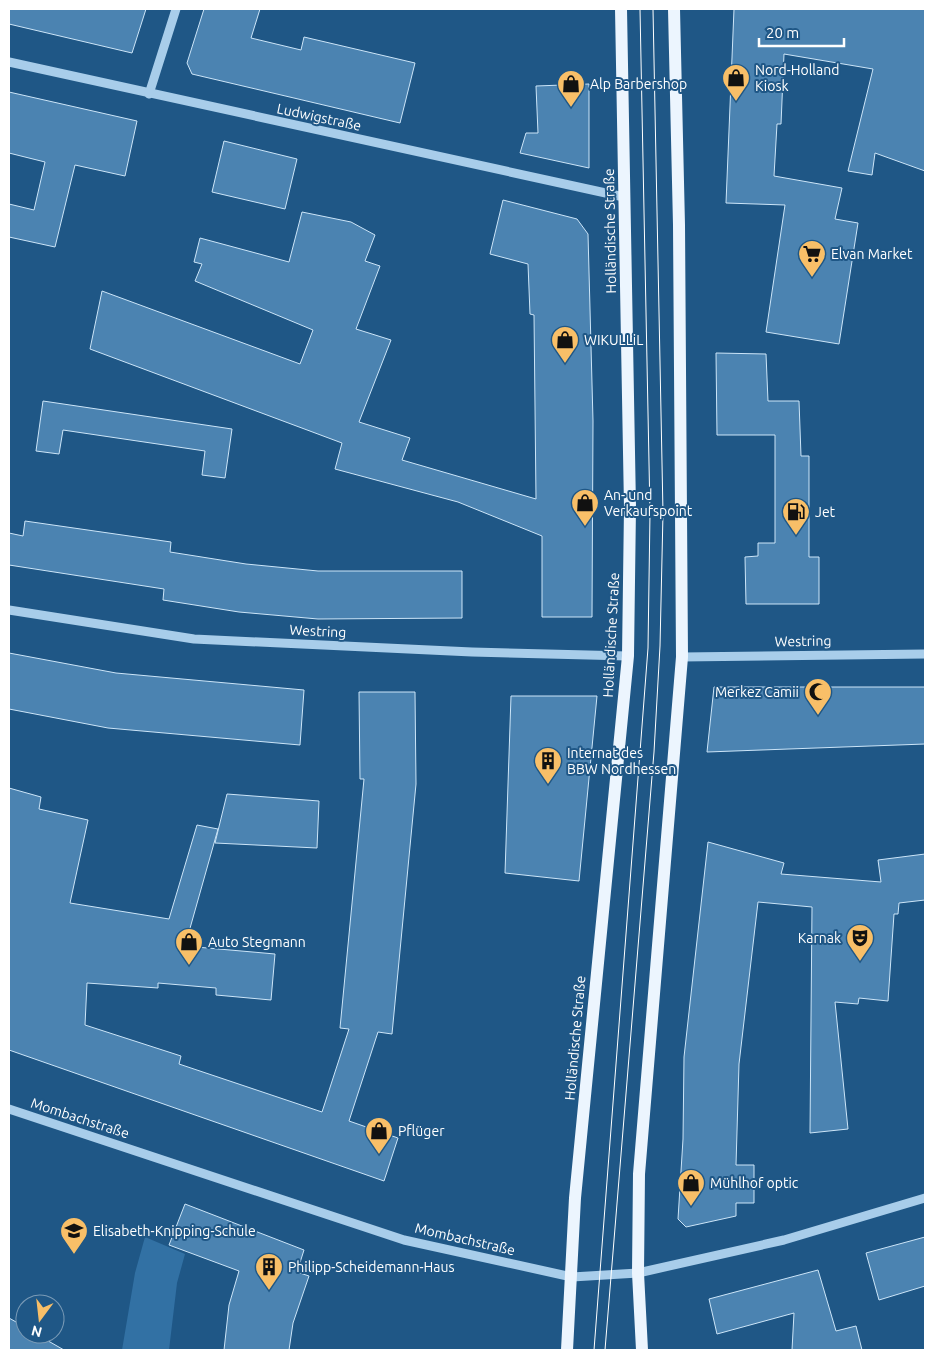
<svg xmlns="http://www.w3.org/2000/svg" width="934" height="1359" viewBox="0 0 934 1359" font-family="Ubuntu,sans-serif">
<rect width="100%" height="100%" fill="#1f5786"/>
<polygon fill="#3271a4" points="145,1237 185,1254 177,1283 169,1350 122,1350 135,1273"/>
<g fill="#4b83b1" stroke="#cce5f8">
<polygon points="9,9 146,9 132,53 9,24"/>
<polygon points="204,9 260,9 251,38 301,50 304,37 415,63 400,123 192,74 187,63"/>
<polygon points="734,9 925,9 925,171 875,153 872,175 848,171 873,69 784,54 781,124 777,124 774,176 842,188 835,219 858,223 839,344 766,332 785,205 726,203"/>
<polygon points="589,84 589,168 520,153 526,133 538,133 536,86"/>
<polygon points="9,92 137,121 125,176 75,165 55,247 9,237 9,204 34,210 45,162 9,153"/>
<polygon points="224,141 297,159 285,209 212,192"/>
<polygon points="503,200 577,219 588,234 593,421 592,617 542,617 542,536 458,502 335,469 342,443 90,349 102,291 300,364 313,330 195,281 202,264 194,262 200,238 289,262 302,212 351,222 375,235 365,261 380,266 356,329 391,340 359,422 410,438 402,460 536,499 534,315 530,314 528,264 490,254"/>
<polygon points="716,353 766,354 768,401 799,401 801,456 809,456 809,557 819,557 819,604 746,604 745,557 758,556 758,543 775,543 775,435 717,435"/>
<polygon points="43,401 232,429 225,478 202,475 205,451 63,430 59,454 36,451"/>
<polygon points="25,521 171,542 170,552 246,564 318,571 462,571 462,618 318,619 239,612 163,600 164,589 9,565 9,533 23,536"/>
<polygon points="9,653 116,673 304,690 300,745 108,728 9,709"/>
<polygon points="714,687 925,687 925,744 707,752"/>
<polygon points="359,692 415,692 416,784 392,1034 378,1032 349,1121 398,1138 384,1181 9,1050 9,788 41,797 39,809 88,820 70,903 169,919 197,825 218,829 185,946 275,954 271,1000 216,995 216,988 158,983 158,988 87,983 85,1025 181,1056 179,1064 322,1112 349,1029 340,1028 364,779 360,779"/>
<polygon points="511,696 597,696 579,881 505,873"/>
<polygon points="227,794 319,801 317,848 215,843"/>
<polygon points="708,842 784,863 781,874 881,882 878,860 925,854 925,900 899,903 898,914 894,914 888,1001 859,998 858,1004 835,1002 848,1129 810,1133 812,907 758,902 739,1064 736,1165 754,1165 754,1203 736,1203 736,1216 686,1227 678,1219 683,1139 684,1057"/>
<polygon points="185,1204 304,1250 297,1272 309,1276 293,1323 289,1350 224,1350 229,1305 239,1271 169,1245"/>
<polygon points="925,1237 925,1286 879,1300 866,1253"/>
<polygon points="818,1270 836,1331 856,1326 862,1350 792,1350 794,1313 717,1334 709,1299"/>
<polygon points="9,1318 25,1327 25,1334 36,1334 64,1350 9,1350"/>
</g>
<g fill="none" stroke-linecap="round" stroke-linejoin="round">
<g stroke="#a8cdea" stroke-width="9">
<polyline points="9,62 624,197"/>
<polyline points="149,94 176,9"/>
<polyline points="9,610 194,639 472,652 628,656"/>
<polyline points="682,657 925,654"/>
<polyline points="9,1109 404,1240 572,1277 638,1273 784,1240 925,1198"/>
</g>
<g stroke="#ecf5fe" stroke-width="12">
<polyline points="567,1350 575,1198 628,656 630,507 621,9"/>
<polyline points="642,1350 638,1273 639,1174 682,657 679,225 674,9"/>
</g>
<g stroke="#fff" stroke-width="1">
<polyline points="594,1350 648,648 650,513 640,9"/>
<polyline points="605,1350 654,752 660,646 663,513 653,9"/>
</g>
</g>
<defs>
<symbol id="shop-pin" viewBox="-11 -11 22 30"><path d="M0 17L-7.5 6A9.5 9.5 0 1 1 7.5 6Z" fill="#f8bf68" stroke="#1f5786"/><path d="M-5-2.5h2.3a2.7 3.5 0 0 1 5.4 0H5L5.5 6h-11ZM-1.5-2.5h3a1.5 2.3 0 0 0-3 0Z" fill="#111"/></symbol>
<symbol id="supermarket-pin" viewBox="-11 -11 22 30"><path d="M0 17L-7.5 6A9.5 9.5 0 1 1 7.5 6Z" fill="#f8bf68" stroke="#1f5786"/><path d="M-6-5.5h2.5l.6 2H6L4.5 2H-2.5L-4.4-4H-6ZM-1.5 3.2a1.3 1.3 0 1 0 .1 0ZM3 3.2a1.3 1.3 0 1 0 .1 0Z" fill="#111"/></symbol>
<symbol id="fuel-pin" viewBox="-11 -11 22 30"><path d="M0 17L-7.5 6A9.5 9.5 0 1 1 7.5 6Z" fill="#f8bf68" stroke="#1f5786"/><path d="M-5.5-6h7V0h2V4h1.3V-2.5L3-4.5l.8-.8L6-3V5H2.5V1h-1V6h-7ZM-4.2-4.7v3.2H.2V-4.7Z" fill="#111"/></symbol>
<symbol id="mosque-pin" viewBox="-11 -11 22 30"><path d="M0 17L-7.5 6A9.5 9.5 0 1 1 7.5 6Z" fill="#f8bf68" stroke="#1f5786"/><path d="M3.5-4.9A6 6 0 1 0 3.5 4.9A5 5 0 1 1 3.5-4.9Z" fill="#111"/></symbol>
<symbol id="building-pin" viewBox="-11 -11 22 30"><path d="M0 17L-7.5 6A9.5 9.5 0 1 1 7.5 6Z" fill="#f8bf68" stroke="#1f5786"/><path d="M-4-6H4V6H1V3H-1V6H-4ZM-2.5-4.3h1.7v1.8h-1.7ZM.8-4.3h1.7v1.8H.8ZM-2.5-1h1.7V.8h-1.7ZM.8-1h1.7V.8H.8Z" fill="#111"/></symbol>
<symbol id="theatre-pin" viewBox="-11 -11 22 30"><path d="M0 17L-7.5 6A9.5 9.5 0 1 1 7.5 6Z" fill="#f8bf68" stroke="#1f5786"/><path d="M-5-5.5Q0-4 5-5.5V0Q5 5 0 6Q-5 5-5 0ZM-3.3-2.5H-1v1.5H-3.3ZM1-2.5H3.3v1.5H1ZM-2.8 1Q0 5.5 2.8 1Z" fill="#111"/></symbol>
<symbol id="school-pin" viewBox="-11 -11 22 30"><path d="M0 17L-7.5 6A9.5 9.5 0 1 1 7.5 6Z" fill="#f8bf68" stroke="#1f5786"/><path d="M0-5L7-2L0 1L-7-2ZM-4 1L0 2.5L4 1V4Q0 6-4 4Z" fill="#111"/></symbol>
</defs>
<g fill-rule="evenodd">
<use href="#shop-pin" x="720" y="62" width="32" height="43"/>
<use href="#shop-pin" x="555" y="68" width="32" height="43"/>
<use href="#supermarket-pin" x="796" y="238" width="32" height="43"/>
<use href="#shop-pin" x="549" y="324" width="32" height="43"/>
<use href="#shop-pin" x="569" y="487" width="32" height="43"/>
<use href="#fuel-pin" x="780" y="496" width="32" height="43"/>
<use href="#mosque-pin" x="802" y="676" width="32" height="43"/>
<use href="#building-pin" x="532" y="745" width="32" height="43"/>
<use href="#theatre-pin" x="844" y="922" width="32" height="43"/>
<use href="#shop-pin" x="173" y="926" width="32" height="43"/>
<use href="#shop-pin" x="363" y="1115" width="32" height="43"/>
<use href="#shop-pin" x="675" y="1167" width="32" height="43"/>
<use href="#school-pin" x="58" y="1215" width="32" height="43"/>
<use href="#building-pin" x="253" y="1251" width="32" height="43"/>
</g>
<g text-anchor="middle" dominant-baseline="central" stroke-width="4" stroke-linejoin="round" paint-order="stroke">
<g font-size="14" fill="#fff" stroke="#1f5786" text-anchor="start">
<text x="755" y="70">Nord-Holland<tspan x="755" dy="16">Kiosk</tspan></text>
<text x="590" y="84">Alp Barbershop</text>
<text x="831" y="254">Elvan Market</text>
<text x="584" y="340">WIKULLiL</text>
<text x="604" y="495">An- und<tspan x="604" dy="16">Verkaufspoint</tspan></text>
<text x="815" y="512">Jet</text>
<text x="799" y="692" text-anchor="end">Merkez Camii</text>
<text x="567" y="753">Internat des<tspan x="567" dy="16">BBW Nordhessen</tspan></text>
<text x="841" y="938" text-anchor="end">Karnak</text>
<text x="208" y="942">Auto Stegmann</text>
<text x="398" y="1131">Pflüger</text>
<text x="710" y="1183">Mühlhof optic</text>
<text x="93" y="1231">Elisabeth-Knipping-Schule</text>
<text x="288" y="1267">Philipp-Scheidemann-Haus</text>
</g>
<g font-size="14" fill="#fff" stroke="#1f5786">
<text transform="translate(319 117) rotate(12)">Ludwigstraße</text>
<text transform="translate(610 231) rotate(-91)">Holländische Straße</text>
<text transform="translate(318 631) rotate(3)">Westring</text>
<text transform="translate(611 635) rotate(-87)">Holländische Straße</text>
<text transform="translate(803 641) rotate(-1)">Westring</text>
<text transform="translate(575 1038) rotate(-85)">Holländische Straße</text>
<text transform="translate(80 1118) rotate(18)">Mombachstraße</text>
<text transform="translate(465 1239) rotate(13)">Mombachstraße</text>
</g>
</g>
<rect width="934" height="1359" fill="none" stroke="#ffffff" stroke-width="20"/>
<g transform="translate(40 1319) rotate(195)"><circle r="24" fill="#1f5786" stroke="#799ab6"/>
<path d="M0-4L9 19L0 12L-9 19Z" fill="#f8bf68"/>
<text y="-8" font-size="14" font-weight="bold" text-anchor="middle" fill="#ffffff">N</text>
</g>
<path d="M759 38v8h85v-8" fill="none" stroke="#ffffff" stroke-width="2.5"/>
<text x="766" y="38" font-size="15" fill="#ffffff" stroke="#1f5786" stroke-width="4" paint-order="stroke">20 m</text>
</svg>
